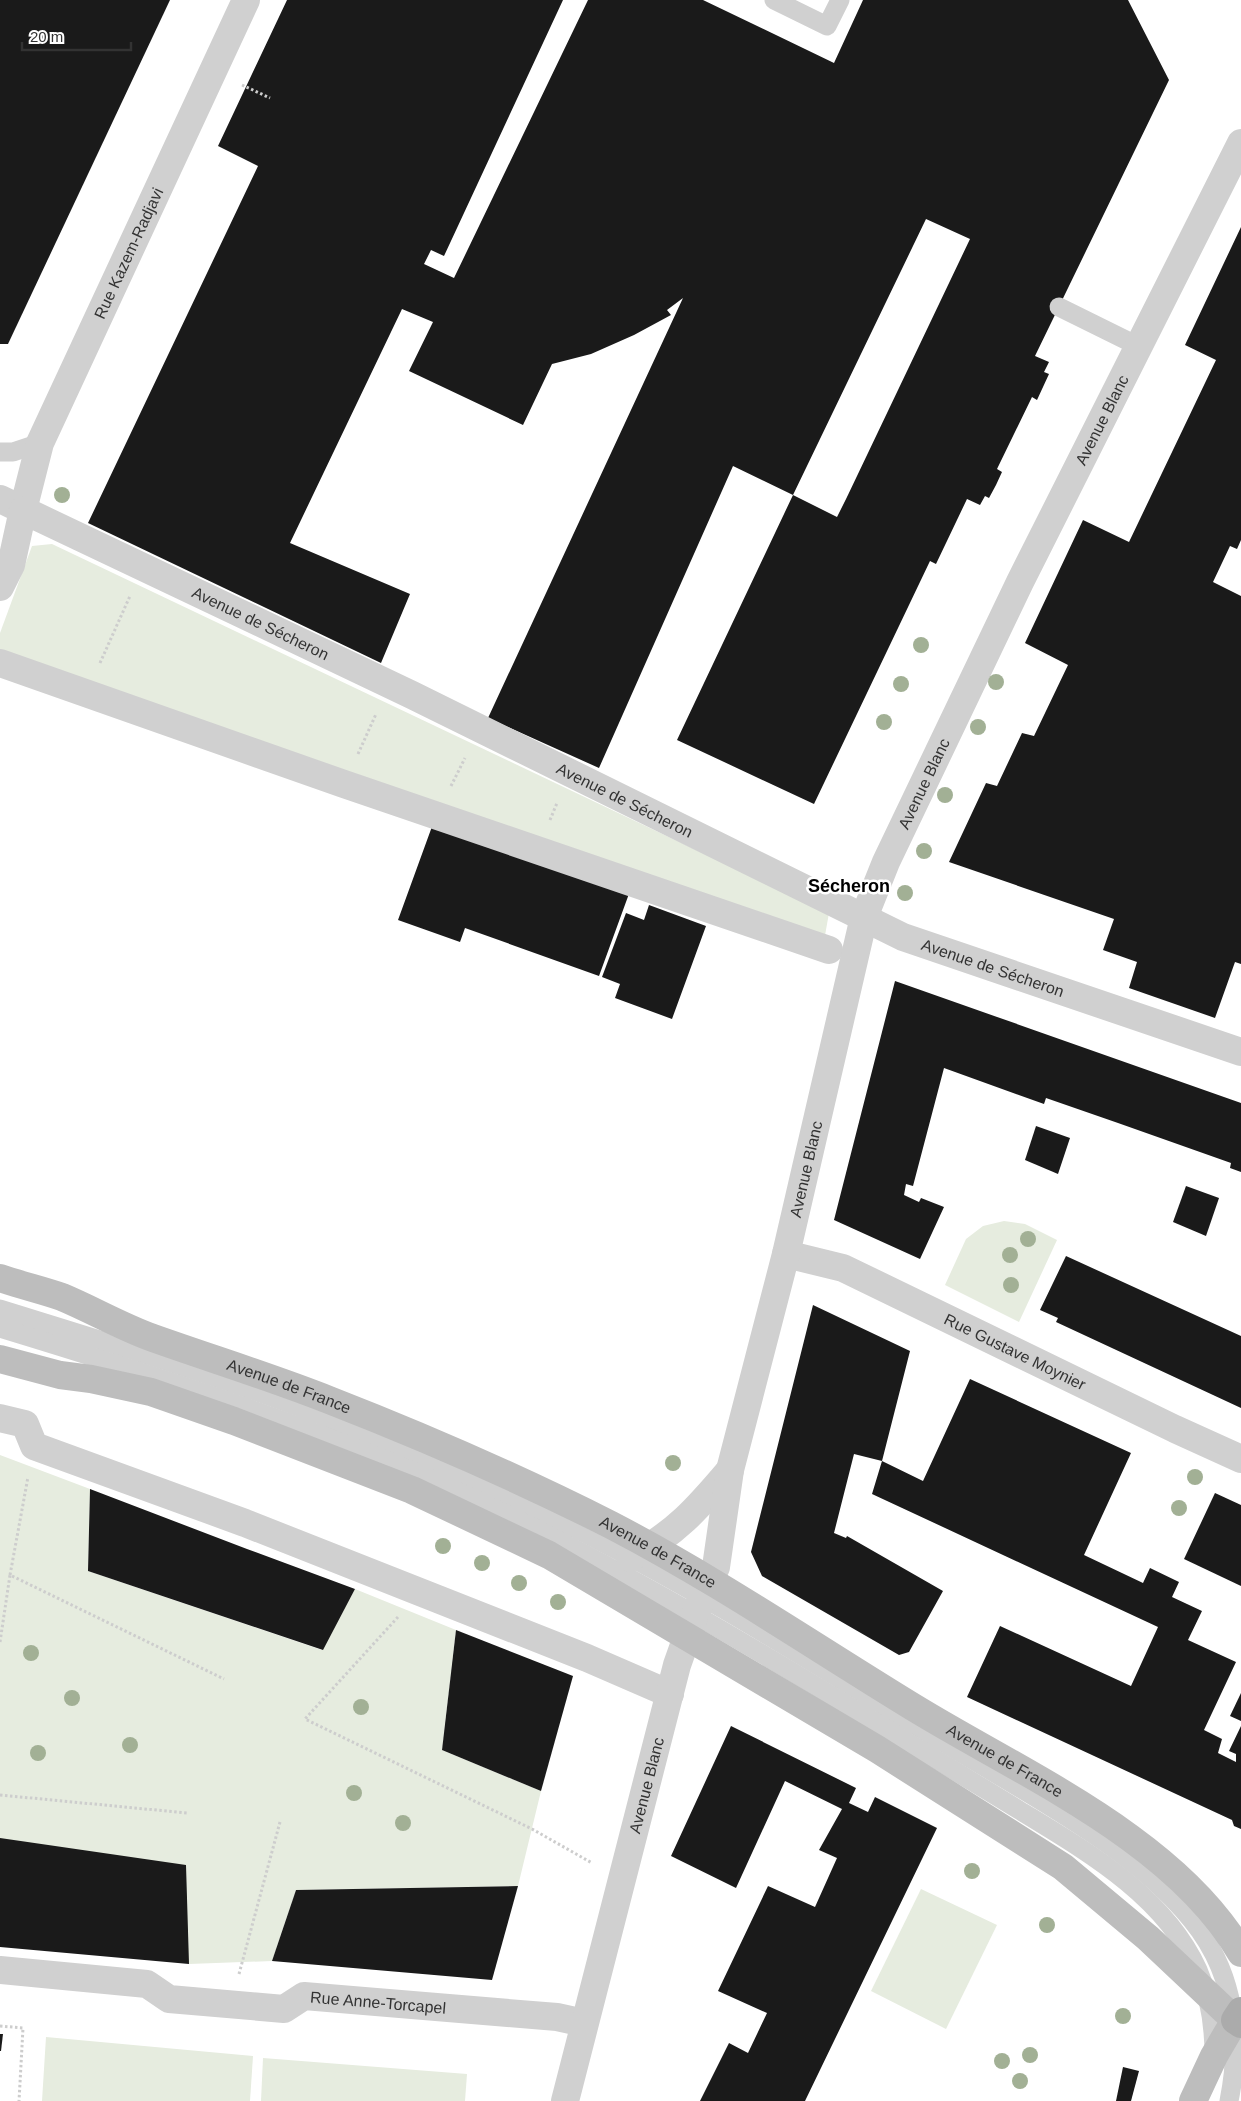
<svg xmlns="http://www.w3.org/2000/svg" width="1241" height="2101" viewBox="0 0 1241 2101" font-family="Helvetica,sans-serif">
<rect width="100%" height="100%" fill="#fff"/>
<g fill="#e6ecdf">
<polygon points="52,544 829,913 824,941 0,658 0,633 32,546"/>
<polygon points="1004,1221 1025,1224 1057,1240 1019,1322 945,1285 966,1239 983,1226"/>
<polygon points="0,1455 90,1489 88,1571 322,1650 355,1589 456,1630 442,1750 541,1791 518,1886 296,1890 272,1961 189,1964 0,1838"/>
<polygon points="921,1889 997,1925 946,2029 871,1991"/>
<polygon points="46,2037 253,2056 250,2101 42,2101"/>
<polygon points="263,2058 467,2074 465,2101 261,2101"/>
</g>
<g fill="#1a1a1a">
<polygon points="0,0 170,0 8,344 0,344"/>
<polygon points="287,0 563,0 444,256 431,250 424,264 454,278 588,0 703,0 834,63 863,0 1128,0 1169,80 1035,356 1049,362 1044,372 1049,374 1037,400 1032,397 997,469 1002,472 996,485 989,498 985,496 980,505 967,499 936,564 930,561 814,804 677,740 793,495 837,517 847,497 970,239 926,219 793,495 733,466 599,768 488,718 683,298 667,310 671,315 634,335 591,354 552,364 523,425 409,371 433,322 402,309 290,543 410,594 381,663 88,523 258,166 218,146"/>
<polygon points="1241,227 1241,540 1237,549 1230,546 1213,582 1241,596 1241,964 1235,962 1215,1018 1129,988 1137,962 1103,950 1114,919 949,862 986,783 997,786 1022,733 1034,736 1068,665 1025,643 1083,520 1129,542 1216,360 1185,345"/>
<polygon points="434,821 630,891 599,976 465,928 460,942 398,920"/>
<polygon points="649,905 706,926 672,1019 615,998 620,984 602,977 626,913 644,920"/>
<polygon points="895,981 1241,1103 1241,1172 1230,1168 1231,1163 1118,1123 1046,1098 1044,1104 944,1068 913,1186 906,1184 904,1195 919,1202 921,1198 944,1207 920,1259 834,1220"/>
<polygon points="1036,1126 1070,1138 1058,1174 1025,1160"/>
<polygon points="1186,1186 1219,1198 1206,1236 1173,1222"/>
<polygon points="1066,1256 1241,1336 1241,1408 1056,1322 1058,1318 1040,1310"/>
<polygon points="813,1305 910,1351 882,1461 854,1454 834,1533 846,1538 847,1536 943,1591 909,1652 899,1655 762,1576 751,1552"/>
<polygon points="970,1379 1131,1453 1084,1555 1143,1583 1150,1568 1179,1582 1172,1597 1202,1611 1188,1640 1236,1662 1204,1730 1222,1739 1218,1753 1236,1762 1236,1754 1229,1751 1241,1726 1241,1829 1234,1826 1232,1820 967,1697 1000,1626 1131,1686 1158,1627 872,1494 882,1461 923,1481"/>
<polygon points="90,1489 247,1549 355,1589 323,1650 88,1571"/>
<polygon points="1215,1493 1241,1505 1241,1586 1184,1559"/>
<polygon points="456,1630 573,1676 541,1791 442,1750"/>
<polygon points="1241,1693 1241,1721 1230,1716"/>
<polygon points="731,1726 856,1788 849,1803 868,1812 875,1797 937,1828 805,2101 700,2101 729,2043 748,2053 767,2013 718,1991 768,1886 815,1907 837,1858 819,1850 842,1809 785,1781 736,1888 671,1856"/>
<polygon points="0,1838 186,1865 189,1964 0,1947"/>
<polygon points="518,1886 492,1980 272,1961 296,1890"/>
<polygon points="0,2034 3,2034 1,2051 0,2051"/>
<polygon points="1123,2067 1139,2071 1131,2101 1116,2101"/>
</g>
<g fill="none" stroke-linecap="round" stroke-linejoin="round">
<g stroke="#cdcdcd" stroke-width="3" stroke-dasharray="2.5 2.5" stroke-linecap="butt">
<polyline points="242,85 270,98"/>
<polyline points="100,663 130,596"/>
<polyline points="358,754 376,714"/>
<polyline points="451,786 465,758"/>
<polyline points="550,820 557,803"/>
<polyline points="10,1575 28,1477"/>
<polyline points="398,1617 305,1719 532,1829 592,1863"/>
<polyline points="0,1642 10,1575 224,1679"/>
<polyline points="0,1795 187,1813"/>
<polyline points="239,1974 280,1822"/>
<polyline points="0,2026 23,2028 19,2101"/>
</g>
<g stroke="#d0d0d0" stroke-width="19">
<polyline points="774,0 827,26 840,0"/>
<polyline points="1059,307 1140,347"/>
<polyline points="0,452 13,452 40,443"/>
<path d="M0,1309C116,1345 233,1380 345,1425C419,1455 492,1488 564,1523C696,1588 821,1668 946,1744C1029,1795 1143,1852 1200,1931C1236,1982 1241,2041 1229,2101"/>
<path d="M0,1328C138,1370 276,1414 410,1470C584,1545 745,1642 906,1741C944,1764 982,1787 1019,1810C1086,1851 1164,1895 1198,1970C1210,1997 1214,2026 1214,2056"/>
</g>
<g stroke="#d0d0d0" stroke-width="28">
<path id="s1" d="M0,499L23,510L40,443L246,0"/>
<path id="s2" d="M0,587L11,565L23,510L412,695L903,937L1241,1052"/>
<polyline points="0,663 344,784 829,950"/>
<path id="s3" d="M786,1254L843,1268L1175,1429L1241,1459"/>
<polyline points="0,1418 25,1424 34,1446 245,1523 587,1658 670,1694"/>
<path d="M630,1558C676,1533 697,1509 730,1470"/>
<path id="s4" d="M0,1970L147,1984L169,1999L284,2009L304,1996L557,2017L584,2023"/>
<path id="s5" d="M565,2101L677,1665L695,1614L716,1567L730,1470L786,1254L864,917L886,862L1020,582L1241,143"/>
</g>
<g stroke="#bdbdbd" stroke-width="28">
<path id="s6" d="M0,1278C20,1285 42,1290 62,1297C93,1310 122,1327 153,1338C212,1359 271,1377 329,1400C424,1437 520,1479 611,1525C717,1580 816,1648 918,1710C1025,1775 1176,1841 1241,1953"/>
<polyline points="0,1359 60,1375 91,1379 151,1392 234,1421 412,1490 549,1555 877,1749 1063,1867 1148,1938 1235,2020 1214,2056 1193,2101"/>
</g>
<polyline stroke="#ababab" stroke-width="28" points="1241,2011 1235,2020 1241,2024"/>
</g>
<g fill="#a2b095">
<circle cx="62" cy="495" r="8"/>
<circle cx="921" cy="645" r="8"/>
<circle cx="996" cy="682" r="8"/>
<circle cx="901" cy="684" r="8"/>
<circle cx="884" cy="722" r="8"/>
<circle cx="978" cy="727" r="8"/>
<circle cx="945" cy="795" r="8"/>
<circle cx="924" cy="851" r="8"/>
<circle cx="905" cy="893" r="8"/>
<circle cx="1028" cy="1239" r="8"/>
<circle cx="1010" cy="1255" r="8"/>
<circle cx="1011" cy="1285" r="8"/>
<circle cx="673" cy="1463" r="8"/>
<circle cx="1195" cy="1477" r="8"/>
<circle cx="1179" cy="1508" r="8"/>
<circle cx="443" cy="1546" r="8"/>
<circle cx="482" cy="1563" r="8"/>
<circle cx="519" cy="1583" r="8"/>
<circle cx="558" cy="1602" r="8"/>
<circle cx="31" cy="1653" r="8"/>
<circle cx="72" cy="1698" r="8"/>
<circle cx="361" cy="1707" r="8"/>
<circle cx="130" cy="1745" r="8"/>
<circle cx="38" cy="1753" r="8"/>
<circle cx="354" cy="1793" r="8"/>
<circle cx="403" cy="1823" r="8"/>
<circle cx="972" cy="1871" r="8"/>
<circle cx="1047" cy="1925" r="8"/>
<circle cx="1123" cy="2016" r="8"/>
<circle cx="1030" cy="2055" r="8"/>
<circle cx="1002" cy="2061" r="8"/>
<circle cx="1020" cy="2081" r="8"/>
</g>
<g text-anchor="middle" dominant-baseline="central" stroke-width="5" stroke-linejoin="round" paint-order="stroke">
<g font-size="16" fill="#333" stroke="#fff">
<text stroke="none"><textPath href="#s1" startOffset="304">Rue Kazem-Radjavi</textPath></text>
<text stroke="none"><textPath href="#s5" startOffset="1774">Avenue Blanc</textPath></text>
<text stroke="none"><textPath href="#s2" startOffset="344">Avenue de Sécheron</textPath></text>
<text stroke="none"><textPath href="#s5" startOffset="1369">Avenue Blanc</textPath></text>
<text stroke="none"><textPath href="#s2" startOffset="749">Avenue de Sécheron</textPath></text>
<text stroke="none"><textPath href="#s2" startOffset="1154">Avenue de Sécheron</textPath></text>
<text stroke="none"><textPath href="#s5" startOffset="964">Avenue Blanc</textPath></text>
<text stroke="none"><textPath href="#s3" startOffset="250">Rue Gustave Moynier</textPath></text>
<text stroke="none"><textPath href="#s6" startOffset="309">Avenue de France</textPath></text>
<text stroke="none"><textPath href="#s6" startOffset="714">Avenue de France</textPath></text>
<text stroke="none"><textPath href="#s6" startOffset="1119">Avenue de France</textPath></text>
<text stroke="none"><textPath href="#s5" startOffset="326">Avenue Blanc</textPath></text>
<text stroke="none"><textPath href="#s4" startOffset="388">Rue Anne-Torcapel</textPath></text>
</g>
<g font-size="18" font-weight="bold" fill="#000" stroke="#fff">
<text x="849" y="886">Sécheron</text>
</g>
</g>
<path d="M22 42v8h109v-8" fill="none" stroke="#333333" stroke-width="2.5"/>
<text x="30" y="42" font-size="15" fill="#333333" stroke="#ffffff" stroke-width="4" paint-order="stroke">20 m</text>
</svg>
